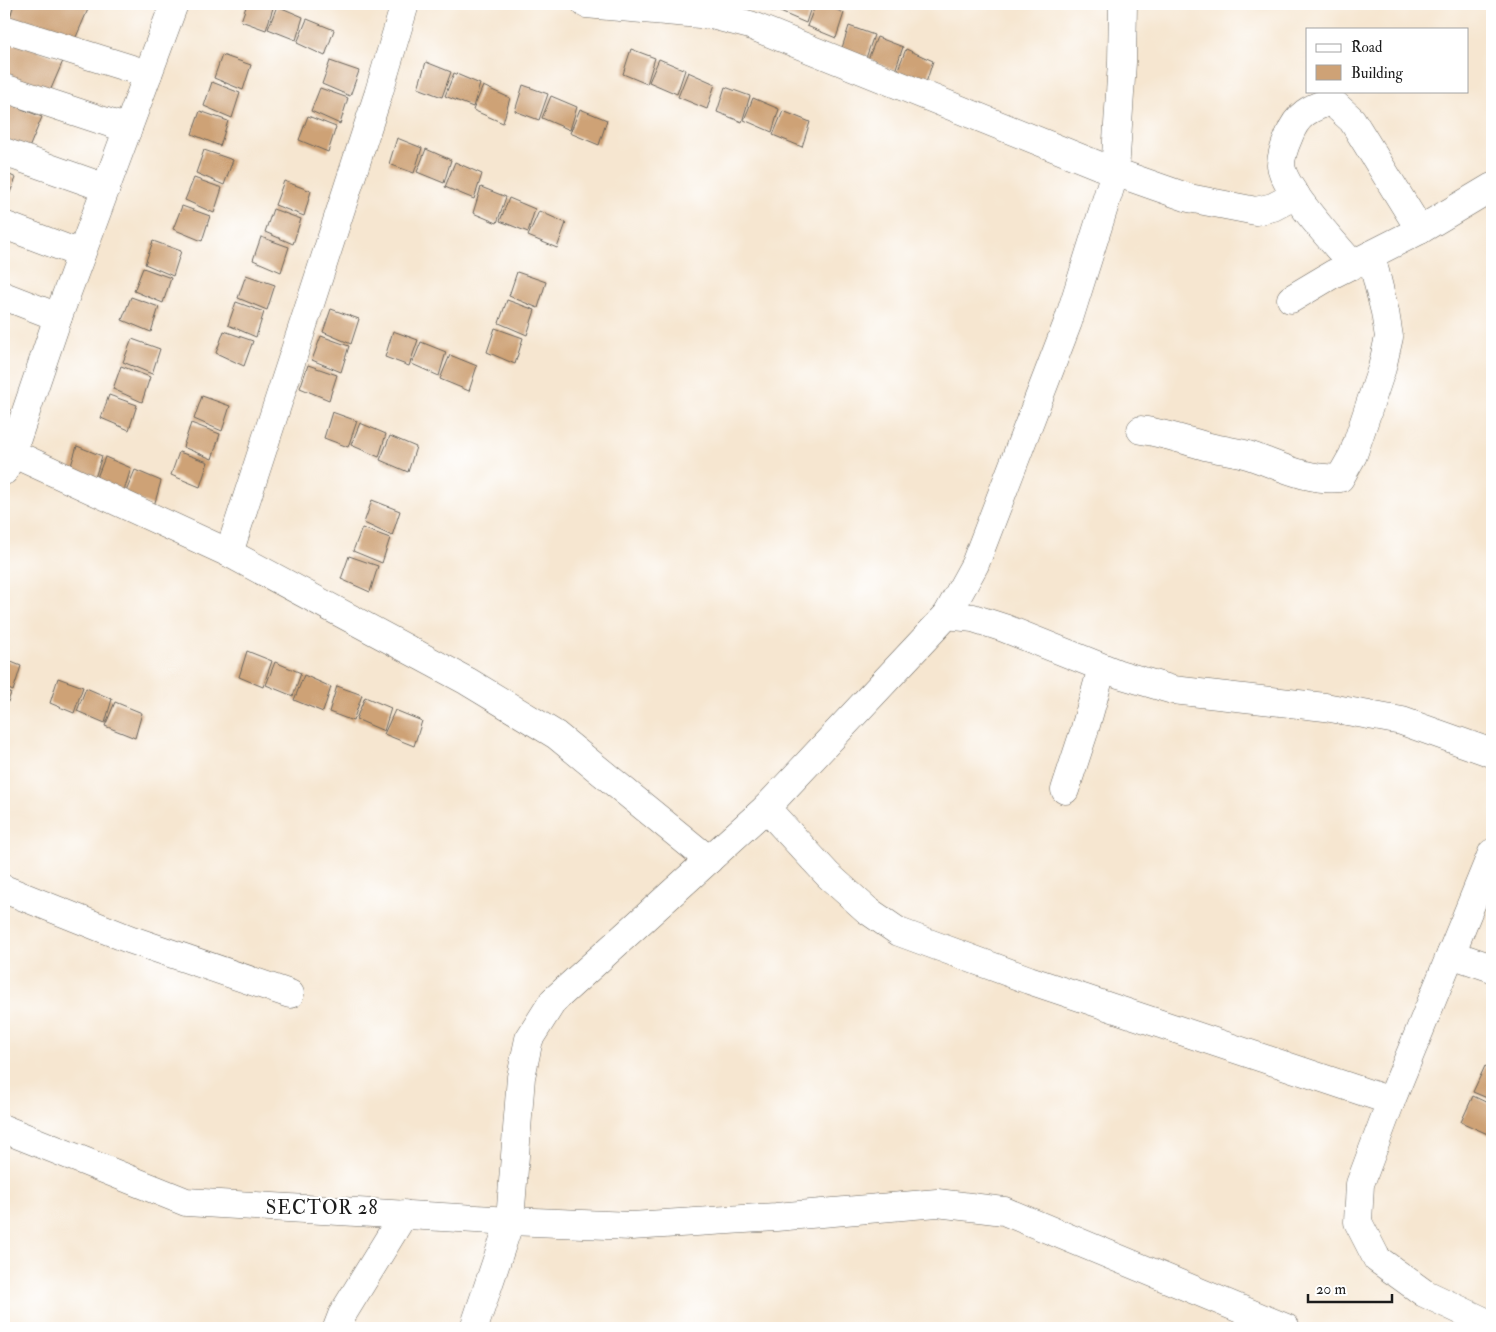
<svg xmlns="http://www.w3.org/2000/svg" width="1496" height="1332" viewBox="0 0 1496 1332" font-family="'IM FELL Double Pica',serif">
<rect width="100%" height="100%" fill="#fff"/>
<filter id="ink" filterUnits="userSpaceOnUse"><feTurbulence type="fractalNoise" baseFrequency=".02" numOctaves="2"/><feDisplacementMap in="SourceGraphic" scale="10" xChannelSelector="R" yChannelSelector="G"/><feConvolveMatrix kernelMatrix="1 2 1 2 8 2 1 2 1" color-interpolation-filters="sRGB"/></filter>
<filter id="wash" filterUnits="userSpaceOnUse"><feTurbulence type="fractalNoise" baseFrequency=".0096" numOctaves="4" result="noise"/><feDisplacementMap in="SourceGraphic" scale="20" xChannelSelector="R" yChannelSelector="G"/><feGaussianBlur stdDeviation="1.12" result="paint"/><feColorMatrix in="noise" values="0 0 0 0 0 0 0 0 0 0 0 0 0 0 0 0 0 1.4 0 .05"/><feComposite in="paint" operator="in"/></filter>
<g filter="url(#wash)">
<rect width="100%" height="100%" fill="#f6e6d0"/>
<g id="blocks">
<g fill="#cea276">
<polygon points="14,4 81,4 89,7 73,44 9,20"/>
<polygon points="247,4 274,5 266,30 241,21"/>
<polygon points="753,4 778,4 775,12"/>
<polygon points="781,4 812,4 806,23 778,11"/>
<polygon points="816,4 823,4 844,13 836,38 807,26"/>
<polygon points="277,6 303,17 296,40 268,29"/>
<polygon points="307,19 334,30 325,56 297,43"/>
<polygon points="849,26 874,35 865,61 841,51"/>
<polygon points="4,36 63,61 47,98 4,82"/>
<polygon points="877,37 903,47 895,71 868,59"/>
<polygon points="631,49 655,58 647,84 623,74"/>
<polygon points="906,49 933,61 925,86 896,74"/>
<polygon points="222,55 251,65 243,90 214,78"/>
<polygon points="659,59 685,70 677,94 649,82"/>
<polygon points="330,61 359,71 350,96 322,84"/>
<polygon points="426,62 451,72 442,97 418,88"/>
<polygon points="688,72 715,84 707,109 678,97"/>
<polygon points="454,73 480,84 473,107 445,96"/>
<polygon points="212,82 240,93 232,118 204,106"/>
<polygon points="523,85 548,94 539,120 515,111"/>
<polygon points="483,86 510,98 503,123 473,110"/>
<polygon points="725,87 750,96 742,122 717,112"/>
<polygon points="320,88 348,98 340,124 311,111"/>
<polygon points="551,96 577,107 570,130 542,118"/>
<polygon points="753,98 779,109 772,132 744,120"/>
<polygon points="4,102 42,117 26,155 4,146"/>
<polygon points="580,109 607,120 599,145 570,133"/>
<polygon points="200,111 228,121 220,146 192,134"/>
<polygon points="783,111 810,122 802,147 773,135"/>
<polygon points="308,116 336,127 328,152 299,140"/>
<polygon points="397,138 422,148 414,173 389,164"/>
<polygon points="426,149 451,160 444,183 417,172"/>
<polygon points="204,150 233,160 224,185 196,173"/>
<polygon points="455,162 482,174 474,199 445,187"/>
<polygon points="4,172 16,178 4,207"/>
<polygon points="194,178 222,188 214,213 185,200"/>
<polygon points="284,181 311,191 304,216 275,205"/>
<polygon points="481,187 506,197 497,223 473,213"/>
<polygon points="509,198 535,209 528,232 500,221"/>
<polygon points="182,206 210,216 202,241 173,229"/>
<polygon points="273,209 301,219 293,244 265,232"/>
<polygon points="539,211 566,223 557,248 528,236"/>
<polygon points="261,237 289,247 281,272 253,260"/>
<polygon points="153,241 181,251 173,276 145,264"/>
<polygon points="143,268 171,278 163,303 134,291"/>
<polygon points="517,272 546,282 538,308 509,296"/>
<polygon points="246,275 275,285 267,310 238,298"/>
<polygon points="131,297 159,307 151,332 122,320"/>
<polygon points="507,300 535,310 527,335 499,323"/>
<polygon points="236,302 264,312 256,337 228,325"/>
<polygon points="331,309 359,319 351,344 323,332"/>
<polygon points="495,328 523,338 515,364 487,352"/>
<polygon points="224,331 253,341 244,366 216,353"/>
<polygon points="393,331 418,340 409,366 385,357"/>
<polygon points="321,336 349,346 341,372 312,360"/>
<polygon points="132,339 160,349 152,374 123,362"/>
<polygon points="421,342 446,352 439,376 412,364"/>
<polygon points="450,355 477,366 469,391 440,379"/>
<polygon points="308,365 337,375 329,400 300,388"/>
<polygon points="121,366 150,377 142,402 113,389"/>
<polygon points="109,395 137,405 129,430 101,418"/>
<polygon points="202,396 230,406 222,431 194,419"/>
<polygon points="332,412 357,421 348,447 324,438"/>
<polygon points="191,423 220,434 212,459 183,447"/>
<polygon points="360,423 386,434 379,457 351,445"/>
<polygon points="390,436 416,447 408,472 380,460"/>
<polygon points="77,446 102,456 94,481 69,472"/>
<polygon points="179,452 208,462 200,487 171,475"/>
<polygon points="105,457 131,468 124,491 96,480"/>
<polygon points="135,470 161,481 154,506 125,494"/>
<polygon points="372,500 400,511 392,536 364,523"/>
<polygon points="362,528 390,538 382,563 353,551"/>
<polygon points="349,556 378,566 370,592 341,579"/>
<polygon points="247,651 272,661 263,687 239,677"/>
<polygon points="4,659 21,666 13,691 4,687"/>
<polygon points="275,662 301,673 293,696 266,685"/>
<polygon points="304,675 331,687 323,712 294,700"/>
<polygon points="58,678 83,687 74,713 50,703"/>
<polygon points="337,686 362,695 353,721 329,712"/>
<polygon points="86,688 112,699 105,723 77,711"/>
<polygon points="4,690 11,693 4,713"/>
<polygon points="365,697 391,708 384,731 356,719"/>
<polygon points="115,702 142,713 135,738 105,726"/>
<polygon points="395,710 422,721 414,746 384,734"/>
<polygon points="1485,1066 1492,1069 1492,1100 1473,1092"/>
<polygon points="1473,1096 1492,1105 1492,1136 1461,1122"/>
</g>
</g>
</g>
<g filter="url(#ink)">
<use href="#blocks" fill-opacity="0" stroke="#68635b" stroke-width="1"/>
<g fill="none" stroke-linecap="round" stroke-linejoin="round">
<defs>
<g id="minor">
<polyline points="586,4 711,15 750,25 1115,172 1189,198 1256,211 1273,207 1296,195"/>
<polyline points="4,29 148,74"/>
<polyline points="4,88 128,129"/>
<polyline points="4,152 106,188"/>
<polyline points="4,225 81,254"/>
<path d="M1353,265C1336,245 1283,189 1281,165C1281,155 1285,145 1289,136C1297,114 1310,108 1331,101L1352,120L1420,230"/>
<polyline points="4,296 58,317"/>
<polyline points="1291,299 1333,274 1420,230 1492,187"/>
<path d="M1141,430C1163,433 1184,440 1205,446C1220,450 1236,451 1251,456C1280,466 1308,481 1340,478L1353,455L1382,368L1389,337L1385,312L1371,255"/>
<polyline points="12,453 229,553 467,681 556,735 709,860"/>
<polyline points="4,471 12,453 58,317 174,4"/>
<polyline points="229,553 378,95 405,4"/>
<polyline points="947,615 973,618 1004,628 1119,674 1173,690 1325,707 1402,721 1492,753"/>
<polyline points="1065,790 1084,732 1102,668"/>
<polyline points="766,808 828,875 867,910 899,932 1029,980 1391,1101"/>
<polyline points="1492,853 1391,1101 1360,1184 1358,1222 1377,1259 1424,1293 1492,1325"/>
<polyline points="4,889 129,939 290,994"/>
<polyline points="1451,954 1492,968"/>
<polyline points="4,1129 186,1202 510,1221 631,1226 776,1217 937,1203 1004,1211 1286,1328"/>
<polyline points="337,1328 342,1315 404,1214"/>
<polyline points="474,1328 510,1221 521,1077 529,1039 553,1001 766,808 947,615 975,564 1068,322 1115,172 1122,62 1123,4"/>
</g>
</defs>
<use href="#minor" stroke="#68635b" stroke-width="29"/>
<use href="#minor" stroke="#fff" stroke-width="28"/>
</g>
</g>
<g text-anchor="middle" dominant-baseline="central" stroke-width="4" stroke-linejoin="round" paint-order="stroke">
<g font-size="19" letter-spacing="1" fill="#1c1c1c" stroke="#fff">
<text x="322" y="1208">SECTOR 28</text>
</g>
</g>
<rect width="1496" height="1332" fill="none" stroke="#fff" stroke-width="20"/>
<rect x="1306" y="28" width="162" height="65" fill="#ffffff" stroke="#a4a4a4"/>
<rect x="1316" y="44" width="25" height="8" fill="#ffffff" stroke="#a4a4a4"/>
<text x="1351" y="52" font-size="15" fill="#1c1c1c">Road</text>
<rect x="1316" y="65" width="25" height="15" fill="#cea276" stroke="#a4a4a4"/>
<text x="1351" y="78" font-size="15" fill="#1c1c1c">Building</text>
<path d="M1308 1294v8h84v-8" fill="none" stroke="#1c1c1c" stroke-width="2.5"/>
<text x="1316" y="1294" font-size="15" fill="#1c1c1c" stroke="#ffffff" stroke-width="4" paint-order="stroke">20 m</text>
</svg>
